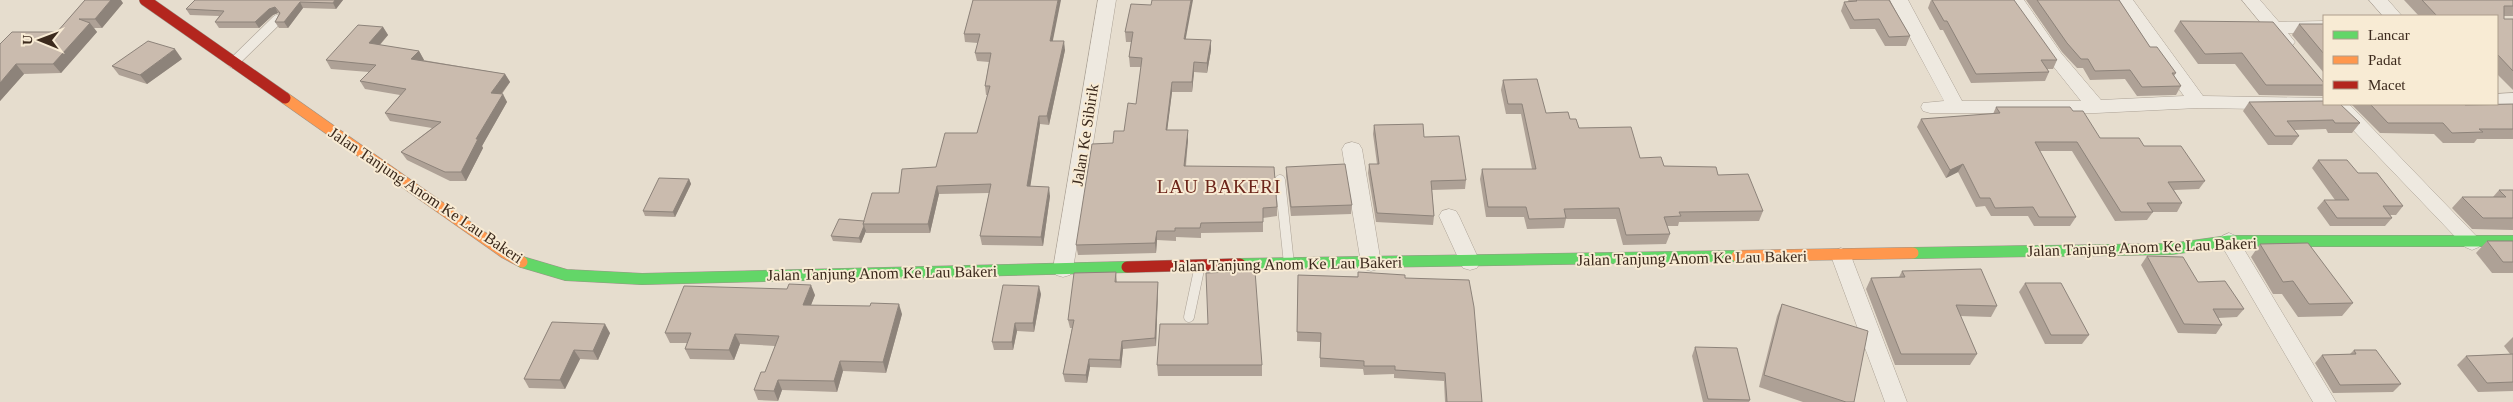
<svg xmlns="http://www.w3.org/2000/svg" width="2513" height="402" viewBox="0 0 2513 402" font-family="Georgia,serif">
<rect width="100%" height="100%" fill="#e6ddce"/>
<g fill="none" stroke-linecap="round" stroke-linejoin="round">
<defs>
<g id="lane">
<polyline points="233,63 277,20"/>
<polyline points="1280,180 1289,264"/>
<polyline points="1189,317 1200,265"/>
</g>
<g id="street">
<polygon points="1098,0 1116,0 1073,269 1070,275 1063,277 1056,275 1053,269"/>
<polygon points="1890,0 1908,0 1962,101 2081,101 2049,61 2006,0 2024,0 2061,53 2101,100 2184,96 2115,0 2133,0 2203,96 2324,98 2324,104 2349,104 2482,242 2479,247 2472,250 2465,247 2331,107 2324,110 2198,108 2096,113 1930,113 1923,111 1921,107 1923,103 1944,101"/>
<polygon points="2242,0 2260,0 2279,22 2324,21 2324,33 2288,33 2295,42 2292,46 2280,46"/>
<polygon points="2369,0 2388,0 2402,16 2383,16"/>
<polygon points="2513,93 2513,105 2497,106 2490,104 2497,104 2497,94"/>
<polygon points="1352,142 1359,144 1362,149 1381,263 1378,269 1371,271 1364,269 1361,263 1342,149 1345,144"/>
<polygon points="1449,209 1456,211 1459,216 1480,262 1477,268 1470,270 1463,268 1460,262 1439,216 1442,211"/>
<polygon points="2229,233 2236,236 2336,402 2313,402 2219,241 2222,236"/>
<polygon points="1841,248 1848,251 1851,256 1907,402 1885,402 1831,256 1834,251"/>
</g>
<g id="fast">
<polyline points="1913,253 2171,249 2229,241 2513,241"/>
<polyline points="522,262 566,275 642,279 1127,267"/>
<polyline points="1240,264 1737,256"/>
</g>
<g id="slow">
<polyline points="285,98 505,253 522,262"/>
<polyline points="1737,256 1913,253"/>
</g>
<g id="jam">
<polyline points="145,0 285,98"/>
<polyline points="1127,267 1240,264"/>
</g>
</defs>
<use href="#lane" stroke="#aca296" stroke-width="11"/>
<use href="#street" stroke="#aca296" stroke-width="1"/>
<use href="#fast" stroke="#9b9287" stroke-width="12"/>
<use href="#slow" stroke="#9b9287" stroke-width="12"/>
<use href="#jam" stroke="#9b9287" stroke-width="12"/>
<use href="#lane" stroke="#eee9e0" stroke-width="10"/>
<use href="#street" fill="#eee9e0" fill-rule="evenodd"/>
<use href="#fast" stroke="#63d668" stroke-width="11"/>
<use href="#slow" stroke="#ff974d" stroke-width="11"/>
<use href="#jam" stroke="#b3261e" stroke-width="11"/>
</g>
<g fill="#aea196">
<polygon points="85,0 123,3 102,28 94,28 97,32 61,73 24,74 0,101 0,44 57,32"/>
<polygon points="195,0 343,0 336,9 303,8 288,28 279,28 275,22 279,14 278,13 273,15 259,28 219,28 215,22 219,16 190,15 186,9"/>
<polygon points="973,0 1053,41 1065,50 1049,125 1040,124 1030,186 1050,196 1043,246 982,245 980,236 989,193 939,194 930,233 866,233 866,231 861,243 833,241 831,236 864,221 899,193 936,167 977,133 988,95 986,95 985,86 989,62 977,61 975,53 978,43 965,42 964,34"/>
<polygon points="1848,0 1889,0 1910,36 1906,46 1885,46 1875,29 1850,29 1841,11 1844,2 1849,2"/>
<polygon points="1931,0 2057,60 2053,69 2047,69 2049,72 2045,81 1971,83 1943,30 1940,30 1928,8"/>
<polygon points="2026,0 2119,0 2150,47 2176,73 2174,76 2181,86 2176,95 2137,96 2125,79 2090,80 2083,68 2077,68 2062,52"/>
<polygon points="2404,0 2513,0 2513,16 2504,16 2504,19 2513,19 2513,90 2497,74 2497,16 2419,16"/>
<polygon points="1131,4 1186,39 1211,50 1207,73 1194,72 1192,92 1172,92 1167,130 1188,140 1186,166 1277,207 1277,216 1263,218 1263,232 1201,233 1201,238 1176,237 1176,241 1157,240 1156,253 1078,255 1076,245 1113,143 1124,131 1136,104 1141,67 1130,67 1129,57 1131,42 1126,42 1125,32"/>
<polygon points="2180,21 2324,83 2324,97 2324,96 2259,95 2235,64 2198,64 2174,31"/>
<polygon points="2299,24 2324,24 2324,73 2292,35"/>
<polygon points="383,27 388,35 380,45 419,51 424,60 423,60 505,74 510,82 502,94 507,102 482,146 483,148 466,181 450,181 407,160 401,152 432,128 390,121 385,113 400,95 365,89 360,81 369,72 331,69 326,60"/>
<polygon points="182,59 147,84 119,75 112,66"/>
<polygon points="1503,80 1546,113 1570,119 1579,128 1640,158 1664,166 1718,175 1763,211 1759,221 1679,222 1678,226 1667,226 1670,234 1666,244 1623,245 1616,219 1566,219 1564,228 1527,229 1524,217 1486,217 1480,179 1482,169 1532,169 1521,114 1506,114 1501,90"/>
<polygon points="2249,102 2360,123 2352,133 2328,133 2326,129 2294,130 2299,136 2292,145 2268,145 2243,111"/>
<polygon points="2351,104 2464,104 2465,105 2513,104 2513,139 2477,139 2474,143 2443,143 2434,134 2380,133"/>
<polygon points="1996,107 2073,111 2100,138 2144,146 2205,181 2199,189 2174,190 2182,203 2177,212 2153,212 2147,220 2115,221 2072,151 2039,151 2076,217 2070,226 2034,226 2028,216 1991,216 1985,206 1976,207 1958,172 1946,178 1917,127 1921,119 1993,114"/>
<polygon points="1374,125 1424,137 1466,180 1465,189 1432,190 1434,216 1433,225 1376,222 1368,173 1369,164 1377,164 1373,134"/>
<polygon points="2318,160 2358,173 2403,206 2396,215 2390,215 2392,218 2385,226 2330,226 2317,208 2324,200 2335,200 2312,168"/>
<polygon points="1286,167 1352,205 1351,214 1291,216 1286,176"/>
<polygon points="689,179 691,184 675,217 645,216 643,211"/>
<polygon points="2499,190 2513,190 2513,230 2472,229 2452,208 2462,197 2493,197"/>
<polygon points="2487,241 2513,241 2513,273 2492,273 2476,253"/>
<polygon points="2260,244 2353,303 2342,316 2298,317 2282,294 2273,294 2251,257"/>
<polygon points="2147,256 2198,282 2244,309 2237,317 2218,318 2222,325 2216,334 2178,333 2141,265"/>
<polygon points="1902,271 1997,306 1991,317 1960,316 1977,354 1970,365 1895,365 1866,289 1871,278 1899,277"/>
<polygon points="1116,272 1117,282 1158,282 1158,290 1156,346 1123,349 1121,368 1090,367 1087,383 1065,382 1063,374 1072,328 1070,328 1068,320"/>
<polygon points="1298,275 1405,278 1482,402 1445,402 1444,381 1394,378 1394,374 1364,375 1363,369 1320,367 1320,342 1297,341"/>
<polygon points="2025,283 2089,335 2082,344 2045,344 2019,292"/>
<polygon points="1041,294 1034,332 1017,331 1013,350 994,350 992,342"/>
<polygon points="815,295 811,305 902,314 886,373 843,371 837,392 782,390 778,401 758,400 754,390 765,372 775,346 740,344 734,360 690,359 685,349 687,343 670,343 665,333"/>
<polygon points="1782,304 1854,402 1803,402 1759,387 1777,316"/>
<polygon points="552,322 610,333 598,360 580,359 565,389 529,388 524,379"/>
<polygon points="1208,324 1262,365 1262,376 1158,376 1157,365"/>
<polygon points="2513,337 2513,391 2478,392 2457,365 2466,356 2510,354 2504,346"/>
<polygon points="1695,347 1750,400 1749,402 1703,402 1692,356"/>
<polygon points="2354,350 2401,384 2393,392 2333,393 2315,363 2322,355 2350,354"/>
</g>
<g fill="#8d837a">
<polygon points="111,0 121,0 123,3 102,28 95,19"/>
<polygon points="335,0 343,0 336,9 333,3"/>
<polygon points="1058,0 1061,0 1051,50 1050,41"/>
<polygon points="1191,0 1193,0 1184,48 1184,39"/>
<polygon points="300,2 303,8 288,28 284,22"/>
<polygon points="275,7 278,13 273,15 259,28 255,22 269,9"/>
<polygon points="90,23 97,32 61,73 53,64"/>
<polygon points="383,27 388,35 374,51 369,43"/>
<polygon points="1211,40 1211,50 1207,73 1207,63"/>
<polygon points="1064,41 1065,50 1049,125 1047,116"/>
<polygon points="175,49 182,59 147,84 140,75"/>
<polygon points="419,51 424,60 416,67 411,59"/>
<polygon points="1194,62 1194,72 1192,92 1192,82"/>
<polygon points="16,64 24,74 0,101 0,83"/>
<polygon points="505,74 510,82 495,102 491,93"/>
<polygon points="1172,82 1172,92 1166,140 1166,130"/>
<polygon points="503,94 507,102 482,146 483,148 466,181 461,172 476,139"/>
<polygon points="1039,116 1040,124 1029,195 1027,186"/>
<polygon points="1188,130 1188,140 1184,176 1184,166"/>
<polygon points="1963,164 1958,172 1946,178 1950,170"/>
<polygon points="689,179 691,184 675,217 673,212"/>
<polygon points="937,186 939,194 930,233 928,224"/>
<polygon points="1049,187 1050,196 1043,246 1041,237"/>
<polygon points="864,226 866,231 861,243 859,238"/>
<polygon points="1157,231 1157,240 1156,253 1155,243"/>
<polygon points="1158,282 1158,290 1156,346 1155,338"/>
<polygon points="811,285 815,295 807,315 803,305"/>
<polygon points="1039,286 1041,294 1034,332 1033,323"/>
<polygon points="899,304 902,314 886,373 883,362"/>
<polygon points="1015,323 1017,331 1013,350 1012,342"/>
<polygon points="605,324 610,333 598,360 593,351"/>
<polygon points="735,334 740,344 734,360 729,350"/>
<polygon points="1122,341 1123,349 1121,368 1120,360"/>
<polygon points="574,350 580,359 565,389 560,380"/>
<polygon points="1089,359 1090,367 1087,383 1086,375"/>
<polygon points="840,361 843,371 837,392 834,381"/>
<polygon points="778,380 782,390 778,401 774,391"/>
</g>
<g fill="#cabbae" stroke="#8d837a">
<polygon points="85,0 111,0 95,19 79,19 90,23 53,64 16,64 0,83 0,44 12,32 57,32"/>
<polygon points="195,0 335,0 333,3 300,2 284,22 275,22 280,13 275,7 269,9 255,22 215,22 224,11 186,9"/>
<polygon points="973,0 1058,0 1050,41 1064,41 1047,116 1039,116 1027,186 1049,187 1041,237 980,236 991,184 937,186 928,224 863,224 872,193 899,193 902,169 936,167 945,133 977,133 990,86 985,86 991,53 975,53 980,34 964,34"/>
<polygon points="1152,0 1191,0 1184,39 1211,40 1207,63 1194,62 1192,82 1172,82 1166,130 1188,130 1184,166 1274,167 1277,207 1263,208 1263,222 1201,223 1200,228 1175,228 1175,231 1157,231 1155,243 1076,245 1092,144 1113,143 1114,131 1124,131 1128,103 1136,104 1142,58 1129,57 1133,32 1125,32 1131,4 1151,5"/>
<polygon points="1856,0 1889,0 1910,36 1889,37 1879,19 1854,20 1844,2 1857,1"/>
<polygon points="1932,0 2014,0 2057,60 2041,60 2049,72 1976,74 1947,21 1944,21"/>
<polygon points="2037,0 2119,0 2150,47 2157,47 2176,73 2172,73 2181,86 2142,87 2130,70 2095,71 2088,59 2081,59 2067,43"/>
<polygon points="2422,0 2513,0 2513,6 2504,6 2504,19 2513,19 2513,71 2497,54 2497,16 2437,16"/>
<polygon points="2180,21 2273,22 2324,83 2324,85 2266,85 2242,53 2205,54"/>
<polygon points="2299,24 2324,24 2324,54"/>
<polygon points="358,25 383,27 369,43 419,51 411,59 505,74 491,93 503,94 476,139 478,139 461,172 445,172 401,152 441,122 385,113 406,89 360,81 376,65 326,60"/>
<polygon points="148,41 175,49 140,75 112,66"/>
<polygon points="1537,79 1546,113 1568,112 1570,119 1576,119 1579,128 1631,127 1640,158 1661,157 1664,166 1716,167 1718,175 1748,174 1763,211 1679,212 1681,216 1664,217 1670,234 1626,235 1619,208 1564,209 1566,218 1529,219 1526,207 1488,207 1482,169 1536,169 1522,104 1508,104 1503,80"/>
<polygon points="2324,101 2324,104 2340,104 2360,123 2335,123 2333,120 2287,121 2299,136 2275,136 2249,102"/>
<polygon points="2370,104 2464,104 2465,105 2513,104 2513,129 2479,129 2483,132 2452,133 2443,123 2388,123"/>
<polygon points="1996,107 2070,107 2073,111 2083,111 2100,138 2139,138 2144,146 2181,146 2205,181 2168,182 2182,203 2147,203 2153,212 2121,212 2077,142 2035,142 2076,217 2039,217 2033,207 1995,208 1990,198 1980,198 1963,164 1950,170 1921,119 2000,113"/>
<polygon points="1423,124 1424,137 1459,136 1466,180 1431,181 1434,216 1377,213 1369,164 1379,164 1374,125"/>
<polygon points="2318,160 2347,160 2358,173 2377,173 2403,206 2383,206 2392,218 2337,218 2324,200 2349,200"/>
<polygon points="1345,164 1352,205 1291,207 1286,167"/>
<polygon points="659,178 689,179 673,212 643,211"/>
<polygon points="2499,190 2513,190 2513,218 2483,218 2462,197 2506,197"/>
<polygon points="839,219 864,221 863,224 864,226 859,238 831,236"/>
<polygon points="2487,241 2513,241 2513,262 2503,262"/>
<polygon points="2308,243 2353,303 2309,304 2293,281 2283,282 2260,244"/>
<polygon points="2147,256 2183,257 2198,282 2225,281 2244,309 2213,309 2222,325 2184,324"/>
<polygon points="1981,269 1997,306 1956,305 1977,354 1901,354 1871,278 1905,277 1902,271"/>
<polygon points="1255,271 1262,365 1157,365 1160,324 1208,324 1206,273"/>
<polygon points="1116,272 1115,282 1158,282 1155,338 1122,341 1120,360 1089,359 1086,375 1063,374 1074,320 1068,320 1074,273"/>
<polygon points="1358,272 1405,275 1405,278 1469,280 1474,307 1482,402 1447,402 1445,373 1395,370 1395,366 1364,366 1364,361 1320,358 1321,333 1297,332 1298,275 1358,277"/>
<polygon points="2025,283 2061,283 2089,335 2051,335"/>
<polygon points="789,284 811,285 803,305 870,306 871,303 899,304 883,362 840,361 834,381 778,380 774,391 754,390 761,372 765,372 779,336 735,334 729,350 685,349 691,333 665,333 684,286 787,289"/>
<polygon points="1003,285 1039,286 1033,323 1015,323 1012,342 992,342"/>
<polygon points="1782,304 1868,331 1854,402 1846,402 1764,375"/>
<polygon points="552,322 605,324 593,351 574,350 560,380 524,379"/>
<polygon points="1695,347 1737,348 1750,400 1708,399"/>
<polygon points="2354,350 2376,350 2401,384 2340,385 2322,355 2356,354"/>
<polygon points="2513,354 2513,382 2487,383 2466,356"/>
</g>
<g text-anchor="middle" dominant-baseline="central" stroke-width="4" stroke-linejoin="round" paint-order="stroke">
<g font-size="16" fill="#3c2a1d" stroke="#f8ebd4">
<text transform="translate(1085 135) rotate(-81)">Jalan Ke Sibirik</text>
<text transform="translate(426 195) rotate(34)">Jalan Tanjung Anom Ke Lau Bakeri</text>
<text transform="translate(2142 247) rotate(-2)">Jalan Tanjung Anom Ke Lau Bakeri</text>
<text transform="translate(1692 258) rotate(-1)">Jalan Tanjung Anom Ke Lau Bakeri</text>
<text transform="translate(1287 264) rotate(-1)">Jalan Tanjung Anom Ke Lau Bakeri</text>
<text transform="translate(882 273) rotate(-1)">Jalan Tanjung Anom Ke Lau Bakeri</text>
</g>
<g font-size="19" letter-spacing="1" fill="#6c251a" stroke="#f8ebd4">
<text x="1219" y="186">LAU BAKERI</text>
</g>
</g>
<rect x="2323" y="15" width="175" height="90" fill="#f8ebd4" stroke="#ad9e8b"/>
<rect x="2333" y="31" width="25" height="8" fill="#63d668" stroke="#ad9e8b"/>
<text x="2368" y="40" font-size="15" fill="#3c2a1d">Lancar</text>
<rect x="2333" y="56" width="25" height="8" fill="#ff974d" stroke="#ad9e8b"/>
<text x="2368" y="65" font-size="15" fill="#3c2a1d">Padat</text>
<rect x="2333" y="81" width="25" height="8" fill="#b3261e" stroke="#ad9e8b"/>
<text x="2368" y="90" font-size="15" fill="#3c2a1d">Macet</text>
<g transform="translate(40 40) rotate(271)" stroke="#f8ebd4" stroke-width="4" paint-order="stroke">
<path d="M0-4L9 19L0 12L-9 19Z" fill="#3c2a1d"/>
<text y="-8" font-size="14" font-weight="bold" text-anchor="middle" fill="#3c2a1d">U</text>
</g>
</svg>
